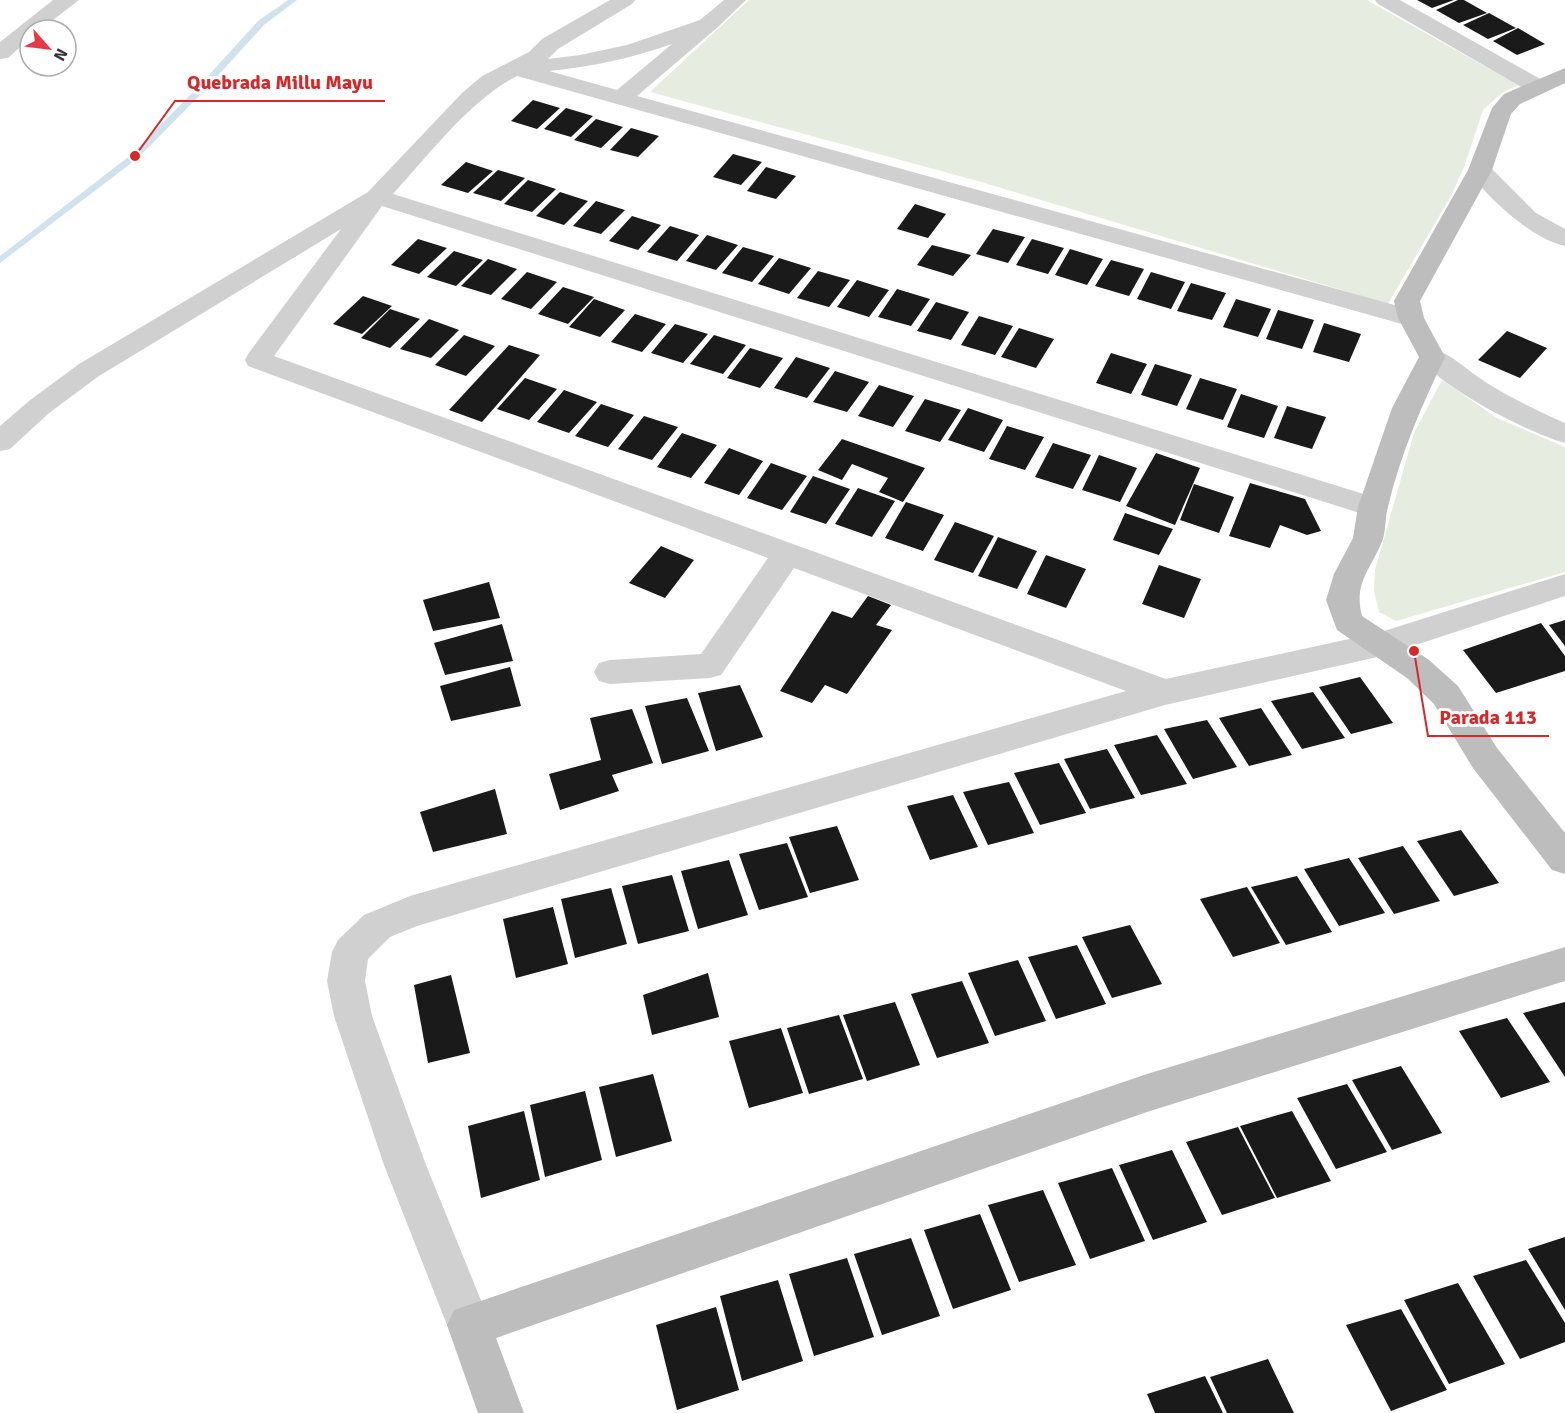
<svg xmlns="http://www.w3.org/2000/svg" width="1565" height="1413" viewBox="0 0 1565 1413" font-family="Signika,sans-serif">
<rect width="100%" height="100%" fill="#fff"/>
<g fill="#e6ecdf">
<polygon points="749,0 1367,0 1518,85 1502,93 1483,110 1464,167 1452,194 1388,304 978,181 650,92"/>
<polygon points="1442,380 1497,418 1565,447 1565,572 1396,621 1379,612 1374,591 1375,570 1414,433"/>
</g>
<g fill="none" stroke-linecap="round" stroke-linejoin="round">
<polygon fill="#cfe2ee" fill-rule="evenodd" points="288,0 297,0 264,25 204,91 138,158 0,263 0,256 132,154 198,87 258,21"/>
</g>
<g fill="#1a1a1a">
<polygon points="1417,0 1454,0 1432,8"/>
<polygon points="1458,0 1464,0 1487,13 1459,23 1436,10"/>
<polygon points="1489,13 1516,28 1488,39 1463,25"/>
<polygon points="1518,28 1545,44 1517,55 1493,41"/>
<polygon points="533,100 560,108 537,129 511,121"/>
<polygon points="566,108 593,116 571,137 544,129"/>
<polygon points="596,119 623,127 601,148 574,140"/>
<polygon points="631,128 659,136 638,157 610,150"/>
<polygon points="733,154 762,162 741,185 713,177"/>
<polygon points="466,162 493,171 468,193 441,185"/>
<polygon points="766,167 796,176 776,199 747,191"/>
<polygon points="498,170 525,178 501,201 473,193"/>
<polygon points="528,180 556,189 532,212 504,204"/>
<polygon points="560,192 588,201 564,225 536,216"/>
<polygon points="596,201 625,210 601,234 573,226"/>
<polygon points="915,204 946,214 928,238 897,229"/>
<polygon points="632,216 661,225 638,250 609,241"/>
<polygon points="670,226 699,235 677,261 647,252"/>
<polygon points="993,229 1025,237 1008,263 976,254"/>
<polygon points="707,235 738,245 716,270 686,261"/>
<polygon points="418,239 447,248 419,274 391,265"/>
<polygon points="1032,239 1064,248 1048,274 1016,265"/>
<polygon points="932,245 971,255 953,276 917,265"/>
<polygon points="743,247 774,256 752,282 722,273"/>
<polygon points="1070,249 1103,259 1087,285 1055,275"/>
<polygon points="454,251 483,260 456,286 427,277"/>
<polygon points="779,258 811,268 789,294 758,284"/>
<polygon points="488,259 517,269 491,295 461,286"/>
<polygon points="1111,260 1144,269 1129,296 1095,286"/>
<polygon points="818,271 850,280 829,307 797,298"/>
<polygon points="527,272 557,282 531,309 501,299"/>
<polygon points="1151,272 1185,282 1171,309 1137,299"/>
<polygon points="857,280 889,290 869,317 837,307"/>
<polygon points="1191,283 1226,293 1212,320 1177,311"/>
<polygon points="563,287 594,297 568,324 538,314"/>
<polygon points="897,289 930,299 911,326 878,317"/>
<polygon points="363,296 392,306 362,334 333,324"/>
<polygon points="594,299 625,310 600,337 569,327"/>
<polygon points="1236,299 1271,309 1258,337 1223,327"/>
<polygon points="936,302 969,312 951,340 917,331"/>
<polygon points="390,309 420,319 390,348 361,338"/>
<polygon points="1278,310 1314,320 1302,349 1266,339"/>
<polygon points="635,314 666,324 642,352 611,342"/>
<polygon points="979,316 1013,326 995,355 961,345"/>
<polygon points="429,319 459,330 431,358 400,349"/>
<polygon points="1324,323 1361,334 1349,362 1313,352"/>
<polygon points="675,324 708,334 683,363 651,353"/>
<polygon points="1019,328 1054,339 1036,368 1001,357"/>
<polygon points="1507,331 1547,348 1520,378 1478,360"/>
<polygon points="464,335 495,346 466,376 435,365"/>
<polygon points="714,335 746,345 723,374 690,364"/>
<polygon points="509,345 540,355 482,422 449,410"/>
<polygon points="750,348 783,358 760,388 727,378"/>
<polygon points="1111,353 1147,364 1131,394 1096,383"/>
<polygon points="796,357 830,368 807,398 774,388"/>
<polygon points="1155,364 1192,375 1177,406 1141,395"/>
<polygon points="835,371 869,382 847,412 813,402"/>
<polygon points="525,378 557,389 529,420 497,409"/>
<polygon points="1200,378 1237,389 1223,420 1186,409"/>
<polygon points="879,385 914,396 893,427 858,416"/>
<polygon points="564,390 597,402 569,433 537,422"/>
<polygon points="1241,394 1278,406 1264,438 1227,427"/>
<polygon points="925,399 961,410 940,442 905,431"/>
<polygon points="601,404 634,415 608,447 575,436"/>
<polygon points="1287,406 1326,417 1312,449 1274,438"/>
<polygon points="968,408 1003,420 984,452 948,440"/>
<polygon points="644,416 678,427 652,460 618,449"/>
<polygon points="1007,426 1044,437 1025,470 989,459"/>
<polygon points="682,433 717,445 691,478 657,467"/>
<polygon points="842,439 925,468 903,502 879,492 888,478 852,464 842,480 818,470"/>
<polygon points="1053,443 1091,455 1073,489 1035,477"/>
<polygon points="729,448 763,461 739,495 704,483"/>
<polygon points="1156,453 1200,468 1175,525 1126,506"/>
<polygon points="1099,455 1137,468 1120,502 1082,490"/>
<polygon points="771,463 807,476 782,510 747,498"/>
<polygon points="813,476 850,489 826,524 790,512"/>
<polygon points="1250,483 1305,499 1321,531 1307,535 1280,525 1270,548 1229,536"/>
<polygon points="1194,484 1234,497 1219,533 1180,520"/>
<polygon points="858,488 895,501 872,537 835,524"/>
<polygon points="906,502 944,515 923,551 885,538"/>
<polygon points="1125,513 1173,529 1159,555 1113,540"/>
<polygon points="955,522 994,536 973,573 934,560"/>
<polygon points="998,537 1037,551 1017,589 978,576"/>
<polygon points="661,546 694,560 665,598 629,583"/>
<polygon points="1046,555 1086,569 1066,608 1027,594"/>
<polygon points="1159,565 1201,579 1184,618 1142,604"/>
<polygon points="489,582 500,618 433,631 423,600"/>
<polygon points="868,596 891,605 876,625 892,630 847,694 825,685 812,703 780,691 832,611 852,618"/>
<polygon points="1565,620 1565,646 1549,625"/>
<polygon points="1541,623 1565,656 1565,671 1496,693 1463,650"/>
<polygon points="502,624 513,661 445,675 434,643"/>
<polygon points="510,667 521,706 451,721 440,686"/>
<polygon points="1360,677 1393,723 1351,734 1319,687"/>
<polygon points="740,685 763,737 716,751 698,693"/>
<polygon points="1313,692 1345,738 1302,749 1271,701"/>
<polygon points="687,698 709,751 662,764 645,706"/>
<polygon points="1261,708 1292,755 1249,766 1219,718"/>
<polygon points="632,709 653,763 612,775 619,791 560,810 549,774 601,760 590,718"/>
<polygon points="1207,720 1237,767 1193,779 1164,729"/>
<polygon points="1157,735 1187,784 1141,795 1114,745"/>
<polygon points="1107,749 1135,798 1090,809 1064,759"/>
<polygon points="1059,763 1086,813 1040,825 1014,773"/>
<polygon points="1009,782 1034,833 988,845 963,792"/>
<polygon points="495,789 507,834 433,852 420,812"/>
<polygon points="953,795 978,847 930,860 907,806"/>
<polygon points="837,826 859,880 810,893 789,837"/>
<polygon points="1461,830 1499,883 1454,896 1417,841"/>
<polygon points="787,843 808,897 759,910 739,854"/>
<polygon points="1403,846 1440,901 1394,914 1358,858"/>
<polygon points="1349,858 1385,913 1339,926 1304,869"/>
<polygon points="729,860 748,915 698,929 681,871"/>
<polygon points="672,875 689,931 638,944 622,886"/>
<polygon points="1297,876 1332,932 1286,945 1251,887"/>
<polygon points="1247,887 1280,943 1233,957 1200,899"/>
<polygon points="611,888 627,944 575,958 561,899"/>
<polygon points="553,907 568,964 516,978 503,919"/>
<polygon points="1130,925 1162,984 1112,998 1082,937"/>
<polygon points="1077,945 1106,1004 1056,1019 1028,957"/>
<polygon points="1018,960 1046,1021 995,1036 968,973"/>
<polygon points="708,973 719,1017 652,1035 643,995"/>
<polygon points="451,975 470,1053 428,1063 414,985"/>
<polygon points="962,981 989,1043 937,1058 911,994"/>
<polygon points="895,1002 920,1065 867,1081 843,1015"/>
<polygon points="1565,1002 1565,1077 1523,1013"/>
<polygon points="839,1015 863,1079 809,1094 787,1028"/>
<polygon points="1507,1018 1550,1082 1501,1098 1459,1031"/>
<polygon points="781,1028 803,1093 749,1108 729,1041"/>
<polygon points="1401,1066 1442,1133 1392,1150 1352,1080"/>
<polygon points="653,1074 672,1141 616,1157 599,1087"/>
<polygon points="1347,1084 1387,1152 1336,1169 1297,1098"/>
<polygon points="585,1091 602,1160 545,1177 530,1105"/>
<polygon points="524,1111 540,1180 481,1198 468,1126"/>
<polygon points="1292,1111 1331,1181 1277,1198 1240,1126"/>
<polygon points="1238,1127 1275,1198 1222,1215 1186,1142"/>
<polygon points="1172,1150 1207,1222 1153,1240 1119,1165"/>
<polygon points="1112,1168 1145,1241 1090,1259 1058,1183"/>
<polygon points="1043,1190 1076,1265 1019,1282 988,1205"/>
<polygon points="980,1214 1011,1290 953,1309 924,1230"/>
<polygon points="1565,1237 1565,1310 1528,1249"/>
<polygon points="911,1238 940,1316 882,1335 854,1254"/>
<polygon points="847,1258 874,1337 814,1356 789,1274"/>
<polygon points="1526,1260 1565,1323 1565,1342 1520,1359 1473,1276"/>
<polygon points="778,1280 803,1361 742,1381 720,1296"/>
<polygon points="1458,1283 1505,1364 1449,1384 1404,1300"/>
<polygon points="716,1307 739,1390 677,1410 656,1325"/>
<polygon points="1401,1309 1447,1390 1391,1411 1346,1325"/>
<polygon points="1268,1359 1294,1413 1227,1413 1210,1377"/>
<polygon points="1205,1376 1223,1413 1155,1413 1147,1394"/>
</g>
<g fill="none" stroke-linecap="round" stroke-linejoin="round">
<g fill="#d0d0d0" fill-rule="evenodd">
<polygon points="53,0 79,0 40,30 30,30 30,38 8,58 0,59 0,42"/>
<path d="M610,0H635L632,4L558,49L548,59L580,55L627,45L700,20L724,0H746L718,27L637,96L1420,312L1424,318L1420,324L1411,326L1402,324L517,76C470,100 429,155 393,194L1383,500L1388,507L1383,514L1373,517L1363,514L382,206L274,356L1166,679L1381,632L1565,574V596L1382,656L1165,705L417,926L390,937L368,959L365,981L372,1016L426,1165L491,1325L484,1340L469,1347L454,1340L447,1325L384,1165L334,1016L327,981L332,952L338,940L364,915L410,896L1126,691L794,568L721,675L710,678L610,684L599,681L594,672L599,663L610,660L701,654L768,558L248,366L245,360L248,354L341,229L99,376L49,413L10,449L0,451V426L29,401L79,364L368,192L462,93L482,76L529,52L542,39ZM672,44L617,90L549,71C591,67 632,58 672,44Z"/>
<polygon points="1375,0 1400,0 1544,81 1547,86 1544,91 1536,93 1528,91 1378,4"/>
<path d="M1480,163L1488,165L1536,213L1565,229V246C1531,238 1488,199 1468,170L1472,165Z"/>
<path d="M1432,348C1452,354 1469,372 1487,383C1511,398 1538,411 1565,423V443C1530,434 1438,386 1419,357L1422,351Z"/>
</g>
<g fill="#bdbdbd" fill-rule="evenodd">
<path d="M1565,68V83L1520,104L1511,114L1492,170L1420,301L1424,318L1445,357C1422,405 1400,455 1388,507C1385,517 1386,529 1383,539C1372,568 1353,582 1362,616L1429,660L1458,686L1497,748L1565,833V874L1552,870L1473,768L1434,704L1407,678L1337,630L1326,600L1334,574L1353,538L1358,507L1392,408L1419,357L1398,318L1394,301L1468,170L1492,108L1504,94Z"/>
<polygon points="1565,947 1565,981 1147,1112 496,1338 524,1413 478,1413 447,1325 454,1310 1147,1074"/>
</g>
</g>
<path fill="none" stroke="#d62828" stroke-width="2" d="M135 156L175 101H385M1414 651L1428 736H1549"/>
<g fill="#d62828" stroke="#fff" stroke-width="2">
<circle cx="135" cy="156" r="6"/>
<circle cx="1414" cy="651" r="6"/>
</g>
<g font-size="20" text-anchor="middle" font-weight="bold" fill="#d62828" stroke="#fff" stroke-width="6" stroke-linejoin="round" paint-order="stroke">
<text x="280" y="89">Quebrada Millu Mayu</text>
<text x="1488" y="724">Parada 113</text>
</g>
<g transform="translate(48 48) rotate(118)"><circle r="28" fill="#ffffff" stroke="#adadad" stroke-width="1.5"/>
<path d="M0-4.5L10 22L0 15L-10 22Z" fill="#e63946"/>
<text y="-9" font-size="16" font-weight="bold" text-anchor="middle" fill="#333333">N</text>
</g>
</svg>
